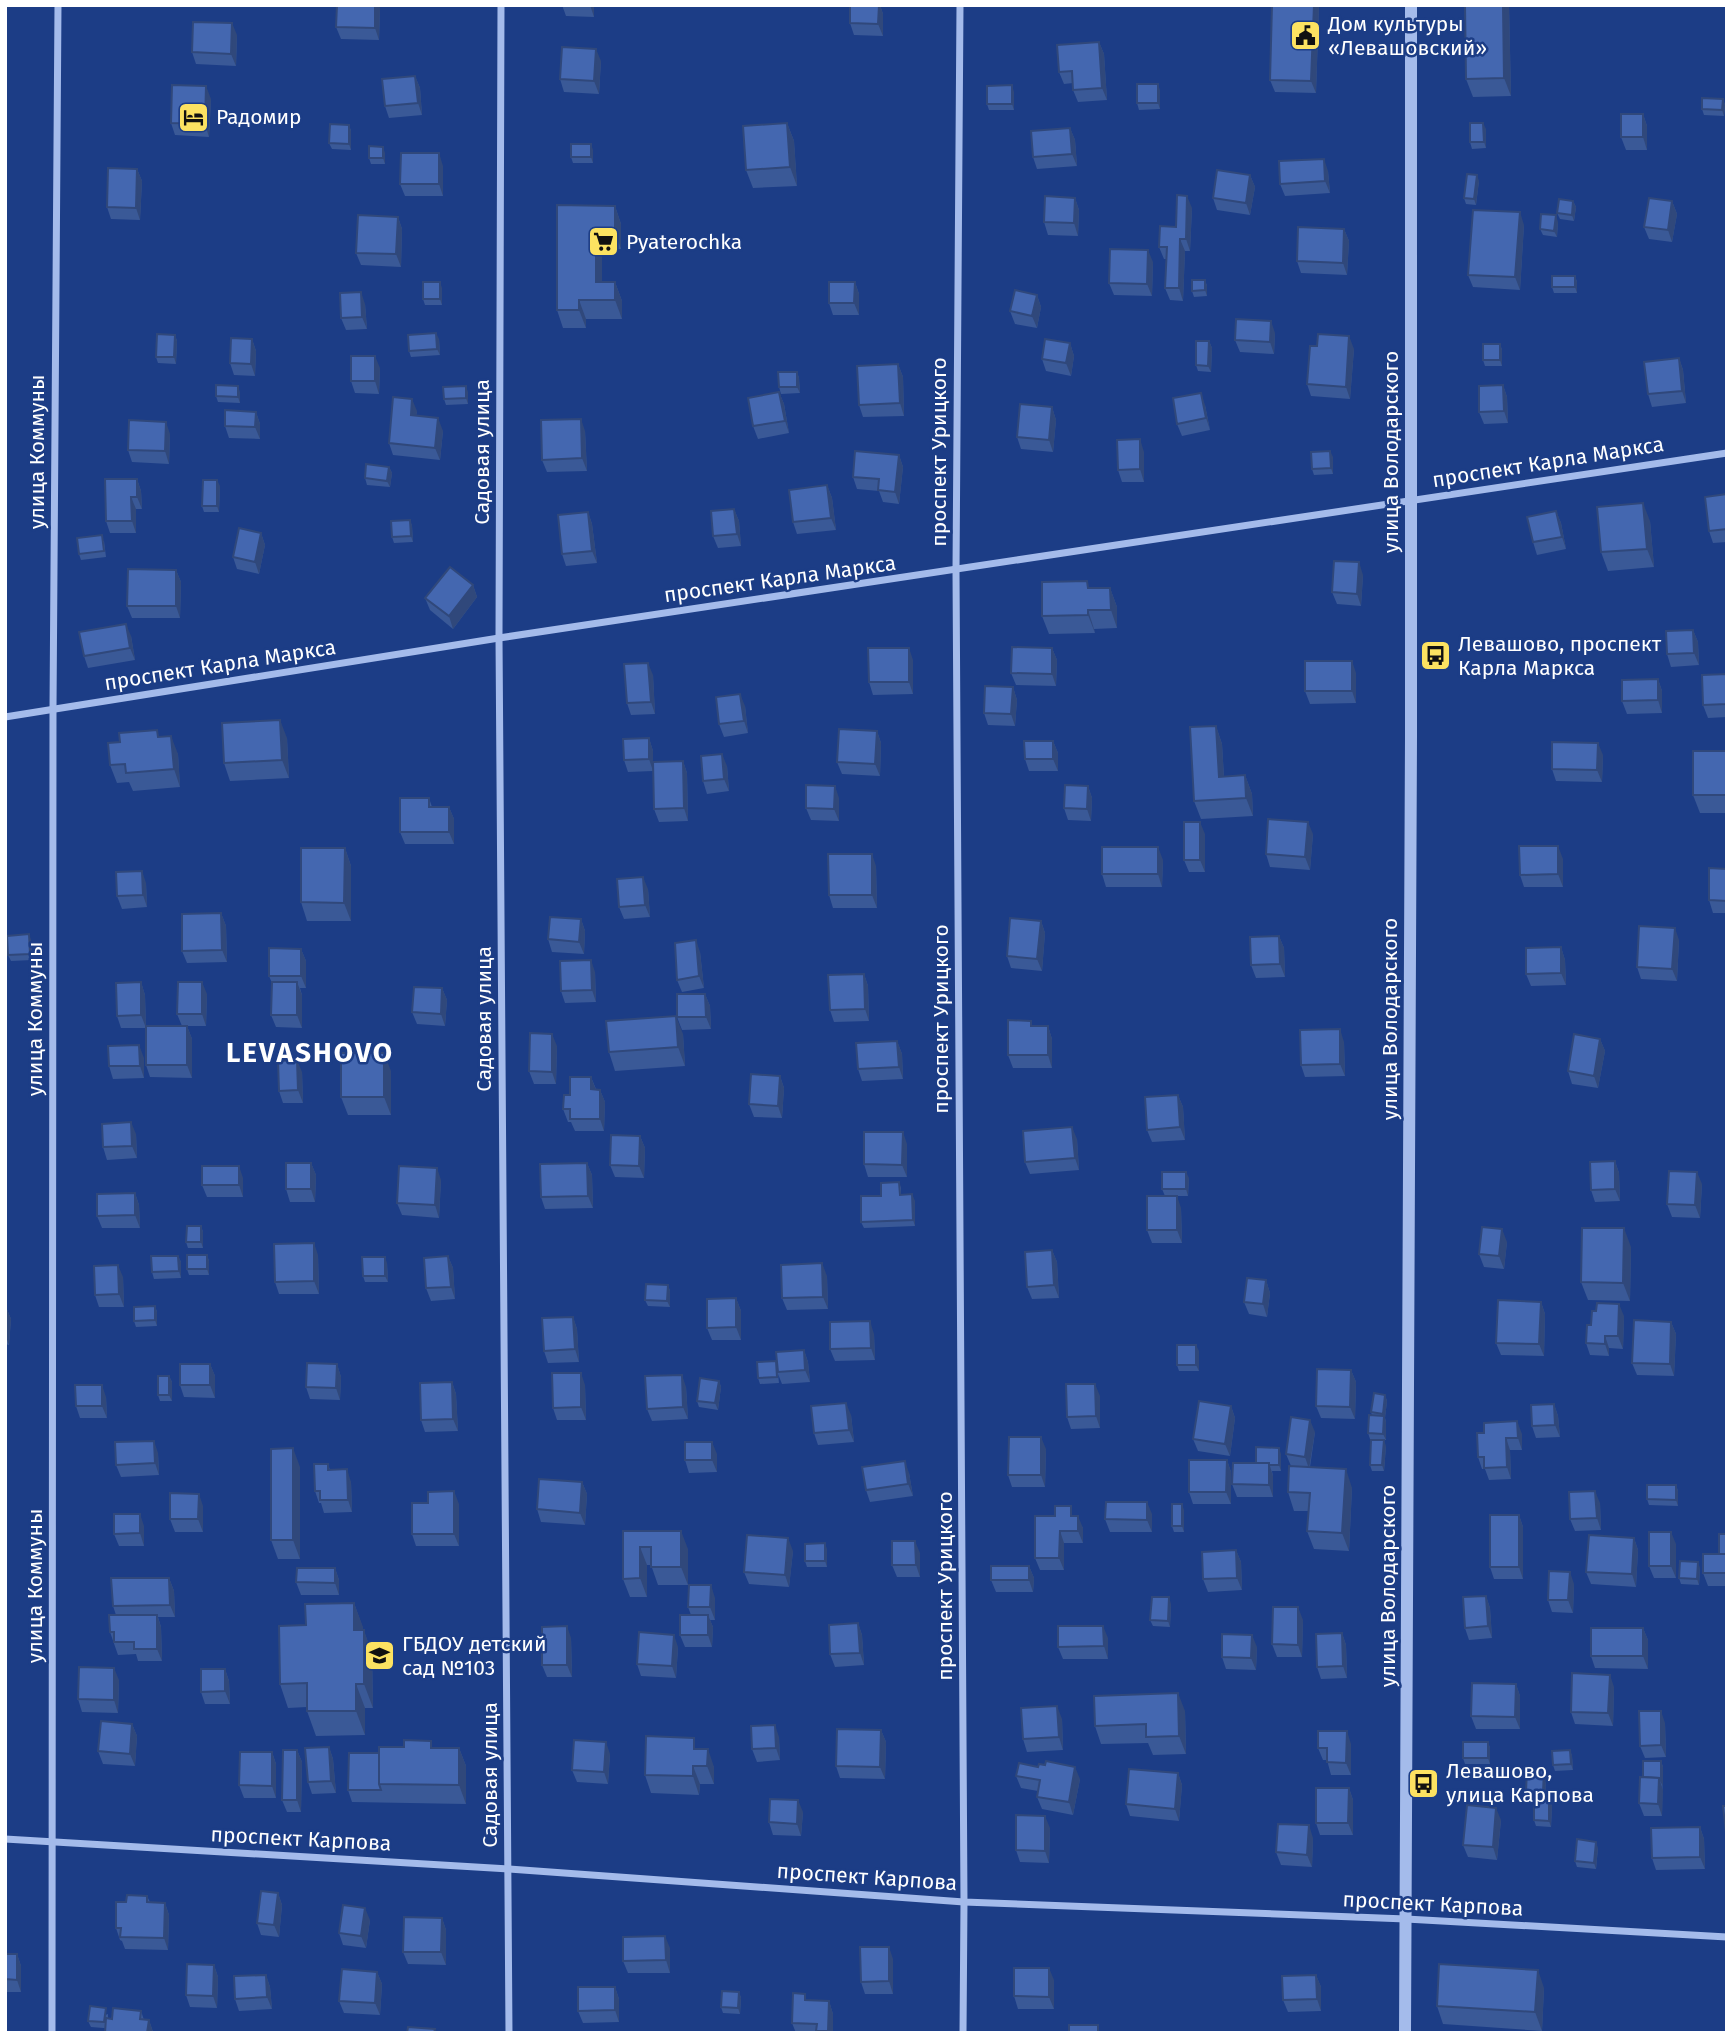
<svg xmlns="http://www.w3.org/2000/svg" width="1732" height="2038" viewBox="0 0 1732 2038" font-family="'Fira Sans',sans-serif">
<rect width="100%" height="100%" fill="#1c3d86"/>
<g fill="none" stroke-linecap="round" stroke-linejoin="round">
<g stroke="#a4bbeb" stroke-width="7">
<polyline points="501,5 499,638 509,2033"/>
<polyline points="960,5 956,571 964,1902 963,2033"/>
<polyline points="5,717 499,638 1727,453"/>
<polyline points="5,1839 509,1869 964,1902 1406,1919 1727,1937"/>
<polyline points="52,2033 53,709 58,5"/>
</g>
<polyline stroke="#a4bbeb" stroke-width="12" points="1405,2033 1411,737 1411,5"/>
</g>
<g fill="#3a5997">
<polygon points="562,5 594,5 594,17 566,16"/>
<polygon points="850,5 880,5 883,14 883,36 854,35 850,23"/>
<polygon points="1272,5 1319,5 1316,93 1275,92 1270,80"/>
<polygon points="1465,5 1509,5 1511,96 1473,97 1466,79"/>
<polygon points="380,8 379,40 341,39 336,27"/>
<polygon points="237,35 236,66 196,64 192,52"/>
<polygon points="1099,42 1104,54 1107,100 1078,102 1073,90 1073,83 1064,84 1059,72"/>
<polygon points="601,61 599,94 564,92 560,79"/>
<polygon points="415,76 420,88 422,115 389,118 385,106"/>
<polygon points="1160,90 1160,109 1139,110 1137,103"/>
<polygon points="1014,92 1014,110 989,110 987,104"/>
<polygon points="211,99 209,137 175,135 171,123"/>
<polygon points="1723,99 1725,105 1724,116 1704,115 1702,109"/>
<polygon points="1643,114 1647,126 1647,150 1626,150 1621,137"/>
<polygon points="787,123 794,141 797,186 753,188 746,170"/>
<polygon points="349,125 351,131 351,150 332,149 329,143"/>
<polygon points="1070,128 1075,140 1077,166 1037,169 1033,157"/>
<polygon points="1486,129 1486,148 1472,149 1470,142"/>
<polygon points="593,150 593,163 573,163 571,157"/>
<polygon points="385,153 385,164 371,164 369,158"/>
<polygon points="443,166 443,196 405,196 400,184"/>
<polygon points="137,169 142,181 140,220 111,219 107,207"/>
<polygon points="1328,171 1330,193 1285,196 1280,184"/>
<polygon points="1250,175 1255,187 1250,215 1217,210 1213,198"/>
<polygon points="1479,181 1476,205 1466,204 1464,198"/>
<polygon points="1075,198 1079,210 1078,236 1048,235 1044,222"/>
<polygon points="1573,201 1576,207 1574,221 1560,219 1557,213"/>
<polygon points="1672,201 1677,214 1672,242 1649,239 1644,227"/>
<polygon points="557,205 615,206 621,224 621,249 602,249 602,282 615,282 622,301 622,319 586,319 586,328 563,328 557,310"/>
<polygon points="1192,208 1190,251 1185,251 1183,301 1170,300 1165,288 1166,259 1164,259 1159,247"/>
<polygon points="398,217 402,229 401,267 361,265 356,253"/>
<polygon points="1558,222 1557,237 1543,235 1540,229"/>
<polygon points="1524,225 1520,290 1473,287 1468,275"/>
<polygon points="1344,229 1349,241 1347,275 1301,273 1297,261"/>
<polygon points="1153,262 1152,296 1114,295 1109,283"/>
<polygon points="1575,276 1577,282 1577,293 1554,293 1552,287"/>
<polygon points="1205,280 1207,286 1207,296 1194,297 1192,291"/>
<polygon points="855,282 859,294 859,315 833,315 829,303"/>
<polygon points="442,288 442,305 425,305 423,299"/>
<polygon points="1037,295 1041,307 1037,328 1015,324 1010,311"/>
<polygon points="365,304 367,329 346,330 341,318"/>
<polygon points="1275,333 1274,354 1240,352 1235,340"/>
<polygon points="175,335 177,341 176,364 158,363 156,357"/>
<polygon points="252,339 256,351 255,376 234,375 230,363"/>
<polygon points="439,339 440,355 411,357 409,351"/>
<polygon points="1209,341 1212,348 1211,372 1198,371 1196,365"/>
<polygon points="1070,343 1074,356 1071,376 1046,371 1042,359"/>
<polygon points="1500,344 1502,350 1502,366 1485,366 1483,360"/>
<polygon points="1354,349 1350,399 1311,396 1307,384"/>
<polygon points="1679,358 1683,370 1686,403 1652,407 1648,394"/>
<polygon points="898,364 903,377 904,416 863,417 859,405"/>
<polygon points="380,368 379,394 355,393 351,381"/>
<polygon points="797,372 799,378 800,393 781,394 779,387"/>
<polygon points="1503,385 1507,397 1508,423 1484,424 1479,412"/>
<polygon points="240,392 240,403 218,402 216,396"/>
<polygon points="468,392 468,404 446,405 444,399"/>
<polygon points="779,392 784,404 789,433 758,439 753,426"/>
<polygon points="1205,405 1210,430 1182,436 1177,424"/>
<polygon points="1052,407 1056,420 1053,452 1021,449 1017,437"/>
<polygon points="417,411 416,416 443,431 440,460 393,455 389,443"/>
<polygon points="256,412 260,424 260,439 229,438 225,426"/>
<polygon points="585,431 587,471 547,472 542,460"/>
<polygon points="170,434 169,464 132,462 128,450"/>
<polygon points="1144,452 1144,482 1122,482 1118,470"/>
<polygon points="899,455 903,467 899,504 883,502 879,491 857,489 853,477"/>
<polygon points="1333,457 1333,474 1314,475 1312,469"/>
<polygon points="389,467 392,473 390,487 367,485 365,478"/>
<polygon points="137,479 141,491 142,509 136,509 136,533 110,533 106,521"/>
<polygon points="827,485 832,498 836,530 797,534 793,522"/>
<polygon points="220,486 219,512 204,512 202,506"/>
<polygon points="1727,494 1727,542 1713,543 1709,531"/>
<polygon points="734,509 739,521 741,546 718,548 713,536"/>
<polygon points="1556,511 1561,523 1566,549 1537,555 1533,542"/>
<polygon points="588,512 592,524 597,563 566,566 562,554"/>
<polygon points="410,520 412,526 413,542 394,543 392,537"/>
<polygon points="1650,521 1654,567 1608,571 1601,552"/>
<polygon points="261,533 265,545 259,574 237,569 233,557"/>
<polygon points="104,541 106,557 81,560 79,554"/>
<polygon points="176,570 181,582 180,618 132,618 127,606"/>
<polygon points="1363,575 1361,606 1337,604 1332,592"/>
<polygon points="473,585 477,597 453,629 430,610 425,598"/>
<polygon points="1090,588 1110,588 1117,607 1117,628 1094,629 1095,633 1049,634 1042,616"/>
<polygon points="1693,630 1698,642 1699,665 1671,667 1667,654"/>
<polygon points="131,636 135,660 88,668 84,656"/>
<polygon points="1052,648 1057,660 1056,686 1016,685 1011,673"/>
<polygon points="913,660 913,694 873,695 869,682"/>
<polygon points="1356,673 1356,703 1310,704 1305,691"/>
<polygon points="1727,674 1727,717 1708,718 1703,705"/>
<polygon points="653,675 655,714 631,715 627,703"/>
<polygon points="1658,679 1662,691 1662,713 1627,714 1622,701"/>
<polygon points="1013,687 1017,700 1015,726 988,725 984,713"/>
<polygon points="745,706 748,733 724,737 719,724"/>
<polygon points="1216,726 1222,744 1224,777 1245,775 1252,794 1253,816 1201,819 1194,801"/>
<polygon points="877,731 881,743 880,776 842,774 837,762"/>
<polygon points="159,737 178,754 180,787 133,791 129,782 117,783 110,765 120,742"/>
<polygon points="287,738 289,778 230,781 224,763"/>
<polygon points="649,738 653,751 653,762 683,761 687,773 688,821 659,822 654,809 653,771 628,772 624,760"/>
<polygon points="1053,741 1058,753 1058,771 1029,771 1025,759"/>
<polygon points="1727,751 1727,813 1700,813 1693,795"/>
<polygon points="1603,755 1602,782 1556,781 1552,769"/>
<polygon points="727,766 729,791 707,794 703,781"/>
<polygon points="1088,786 1092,798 1091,821 1068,820 1064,808"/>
<polygon points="429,798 432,807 449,807 454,819 454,844 405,844 400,832"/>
<polygon points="839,798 839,821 811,820 806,808"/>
<polygon points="1205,834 1205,872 1189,872 1184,860"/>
<polygon points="1313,834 1310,870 1270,867 1266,854"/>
<polygon points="345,848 351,866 351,921 307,921 301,902"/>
<polygon points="1563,859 1563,887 1524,887 1520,875"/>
<polygon points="1163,860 1162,887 1106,887 1102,874"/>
<polygon points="876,866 877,908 833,908 829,895"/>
<polygon points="1727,869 1727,913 1713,913 1709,900"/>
<polygon points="146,883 147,907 122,909 117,896"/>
<polygon points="648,889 650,917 624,919 619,907"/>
<polygon points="221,913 226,926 227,962 187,963 182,951"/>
<polygon points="581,919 585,931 584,954 552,952 548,939"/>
<polygon points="1041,921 1045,933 1042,971 1011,968 1007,956"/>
<polygon points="1279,936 1284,948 1285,977 1256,978 1251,965"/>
<polygon points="31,940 32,960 11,961 8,955"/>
<polygon points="1679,940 1677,981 1641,979 1637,967"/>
<polygon points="1561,947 1565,960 1566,985 1531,986 1526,974"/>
<polygon points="301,949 306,961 306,988 300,988 302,995 302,1028 276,1027 271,1015 272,983 269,976"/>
<polygon points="700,952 704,988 682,992 677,980"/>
<polygon points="595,972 596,1002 565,1003 561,991"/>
<polygon points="864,974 868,986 869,1021 834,1022 830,1010"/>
<polygon points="141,982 145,995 146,1028 121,1028 117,1016"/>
<polygon points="442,988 447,1000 445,1026 417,1024 412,1012"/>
<polygon points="207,994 206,1026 182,1026 177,1014"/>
<polygon points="705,994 710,1006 711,1029 682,1030 677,1017"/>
<polygon points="187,1026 192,1039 192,1078 150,1077 146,1065"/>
<polygon points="1033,1026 1048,1026 1052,1039 1052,1068 1013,1068 1008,1055"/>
<polygon points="683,1034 685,1066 615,1071 609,1052"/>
<polygon points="1600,1039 1605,1051 1598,1088 1572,1084 1568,1071"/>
<polygon points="897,1041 902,1054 903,1079 862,1081 858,1069"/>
<polygon points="1344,1042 1345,1076 1305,1077 1301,1065"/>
<polygon points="557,1046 556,1084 534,1084 529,1071"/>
<polygon points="144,1058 144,1078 113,1079 109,1066"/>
<polygon points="391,1071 391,1115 348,1115 341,1097"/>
<polygon points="302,1072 303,1103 283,1103 279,1091"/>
<polygon points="780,1076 784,1088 782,1118 754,1117 749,1104"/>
<polygon points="591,1077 596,1089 600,1090 605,1102 604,1131 575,1131 571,1122 568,1122 563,1109 570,1095"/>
<polygon points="1178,1095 1183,1107 1185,1140 1152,1142 1147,1130"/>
<polygon points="136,1134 137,1158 107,1160 103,1147"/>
<polygon points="640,1136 645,1148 644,1178 615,1177 610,1165"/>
<polygon points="1077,1139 1079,1170 1030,1174 1025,1162"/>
<polygon points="907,1144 907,1177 868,1177 864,1164"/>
<polygon points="1615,1161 1619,1173 1620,1201 1595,1202 1591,1190"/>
<polygon points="311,1163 316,1175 315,1202 290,1202 286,1189"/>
<polygon points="587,1163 592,1175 593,1208 545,1209 541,1197"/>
<polygon points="243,1178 243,1197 207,1197 202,1185"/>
<polygon points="1189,1178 1188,1196 1165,1196 1162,1189"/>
<polygon points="441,1180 439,1218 402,1215 397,1203"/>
<polygon points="899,1182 901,1188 901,1195 915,1201 915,1226 864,1228 861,1222 881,1196"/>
<polygon points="1702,1184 1700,1218 1672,1217 1667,1204"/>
<polygon points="135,1193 139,1205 140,1228 102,1228 97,1216"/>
<polygon points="1181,1208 1182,1243 1152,1243 1147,1230"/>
<polygon points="201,1226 203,1232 203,1248 188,1248 186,1242"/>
<polygon points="1507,1242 1504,1269 1484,1267 1479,1254"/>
<polygon points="1631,1247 1630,1301 1588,1300 1581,1282"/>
<polygon points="1052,1250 1057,1262 1059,1298 1032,1299 1027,1287"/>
<polygon points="207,1255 209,1261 209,1275 189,1275 187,1269"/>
<polygon points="318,1255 319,1294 279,1294 275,1282"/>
<polygon points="178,1256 181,1262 181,1278 154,1279 152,1272"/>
<polygon points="448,1256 453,1268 455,1299 431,1301 426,1288"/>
<polygon points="387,1263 388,1282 365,1282 363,1276"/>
<polygon points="827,1276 828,1309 787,1310 782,1298"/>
<polygon points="123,1277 124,1307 99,1307 95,1295"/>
<polygon points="1266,1280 1270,1293 1267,1317 1249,1314 1244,1302"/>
<polygon points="668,1285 670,1291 670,1307 648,1306 645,1300"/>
<polygon points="736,1298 741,1311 741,1340 712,1340 707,1328"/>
<polygon points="1541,1302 1545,1314 1544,1356 1501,1355 1496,1343"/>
<polygon points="155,1306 157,1312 157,1326 136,1327 134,1321"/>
<polygon points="5,1307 6,1307 11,1319 9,1345 5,1344"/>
<polygon points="1624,1316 1623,1349 1609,1348 1609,1356 1590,1355 1586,1343 1591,1325"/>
<polygon points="573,1317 577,1329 579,1362 548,1363 544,1351"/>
<polygon points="1671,1322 1676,1334 1674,1376 1637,1375 1632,1363"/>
<polygon points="874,1334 875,1360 835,1361 830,1349"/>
<polygon points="804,1350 808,1362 810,1382 782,1384 778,1374 779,1383 760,1384 758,1378 776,1361"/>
<polygon points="1199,1351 1199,1371 1179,1371 1177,1365"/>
<polygon points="210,1364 215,1376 215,1398 184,1397 180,1385"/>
<polygon points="337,1364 341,1377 340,1400 310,1399 306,1387"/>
<polygon points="1351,1370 1356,1382 1355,1419 1321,1418 1316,1406"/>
<polygon points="169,1376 172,1382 172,1401 160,1401 158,1395"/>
<polygon points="719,1381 721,1387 718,1410 699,1407 697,1401"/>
<polygon points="452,1382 456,1394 458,1431 425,1432 421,1420"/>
<polygon points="585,1385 586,1420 557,1420 553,1408"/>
<polygon points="686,1387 688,1419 652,1421 647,1409"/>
<polygon points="1385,1395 1387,1401 1385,1418 1386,1422 1386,1440 1370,1439 1368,1433 1372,1415 1371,1412"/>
<polygon points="1100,1396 1100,1428 1071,1429 1067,1417"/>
<polygon points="106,1397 107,1418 80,1418 76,1406"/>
<polygon points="1554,1404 1558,1416 1560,1437 1536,1438 1532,1426"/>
<polygon points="1231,1406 1235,1418 1230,1456 1198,1451 1193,1439"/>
<polygon points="851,1415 854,1442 818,1445 814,1433"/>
<polygon points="1315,1432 1310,1467 1352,1488 1349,1551 1314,1549 1307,1531 1309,1511 1294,1511 1288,1492 1291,1466 1286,1454"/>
<polygon points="1477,1433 1522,1434 1522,1450 1510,1450 1511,1479 1489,1480 1485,1469 1482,1469 1478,1457"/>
<polygon points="1386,1446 1384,1471 1372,1471 1370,1465"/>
<polygon points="1046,1449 1045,1487 1012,1487 1008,1475"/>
<polygon points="158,1453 159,1475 121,1477 116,1465"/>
<polygon points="717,1454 717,1472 689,1473 685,1460"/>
<polygon points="1281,1454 1281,1471 1272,1471 1273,1476 1273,1497 1237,1497 1232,1484 1256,1463"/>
<polygon points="1227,1460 1231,1472 1231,1504 1193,1504 1189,1492"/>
<polygon points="328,1464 330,1470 351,1482 352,1512 324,1513 321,1503 319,1503 315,1491"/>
<polygon points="300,1467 300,1559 278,1559 271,1540"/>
<polygon points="909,1473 913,1496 870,1502 866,1490"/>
<polygon points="582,1482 587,1494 585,1525 541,1522 537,1509"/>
<polygon points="1676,1485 1678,1491 1678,1506 1649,1505 1647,1499"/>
<polygon points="1600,1503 1601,1530 1575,1531 1570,1519"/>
<polygon points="459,1504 459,1546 416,1546 412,1534"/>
<polygon points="203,1506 203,1532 175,1532 170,1519"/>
<polygon points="1184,1510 1184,1532 1174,1532 1172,1526"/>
<polygon points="1152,1514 1152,1532 1110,1532 1105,1519"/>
<polygon points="1519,1515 1523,1527 1523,1579 1494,1579 1490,1567"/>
<polygon points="1035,1516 1075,1516 1083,1528 1083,1543 1064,1543 1064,1570 1040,1570 1035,1558"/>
<polygon points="144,1526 144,1546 119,1546 114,1534"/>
<polygon points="623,1531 688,1549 688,1585 658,1585 651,1565 647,1565 647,1597 630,1597 623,1579"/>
<polygon points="1727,1534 1727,1586 1708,1586 1703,1573 1719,1554"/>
<polygon points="1634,1538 1638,1550 1636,1587 1591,1584 1586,1572"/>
<polygon points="1676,1544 1676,1578 1654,1578 1649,1566"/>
<polygon points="827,1549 827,1567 807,1567 805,1561"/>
<polygon points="1236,1550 1241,1562 1242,1590 1208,1592 1203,1579"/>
<polygon points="793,1551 789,1587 749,1584 744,1572"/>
<polygon points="920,1553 920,1577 897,1577 892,1565"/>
<polygon points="1029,1566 1034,1578 1033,1592 996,1592 991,1580"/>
<polygon points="335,1568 339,1580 339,1595 301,1595 296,1582"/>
<polygon points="1700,1568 1699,1585 1681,1584 1679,1578"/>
<polygon points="169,1578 174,1591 175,1617 158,1617 161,1627 162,1661 138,1661 136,1654 118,1655 110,1632 116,1615 113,1606"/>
<polygon points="1574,1584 1573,1613 1552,1612 1548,1600"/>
<polygon points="1486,1596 1490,1608 1492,1638 1469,1640 1465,1628"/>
<polygon points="715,1598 715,1620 710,1620 713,1627 712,1647 685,1647 680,1635 691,1615 688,1607"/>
<polygon points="354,1603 372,1654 373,1708 365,1708 365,1735 316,1736 307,1711 307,1707 288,1708 280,1684 306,1625"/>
<polygon points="1171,1604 1170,1627 1153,1626 1150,1620"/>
<polygon points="1303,1620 1302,1657 1277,1657 1272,1644"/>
<polygon points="858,1623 862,1635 864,1665 835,1667 830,1654"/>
<polygon points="1643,1628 1648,1640 1648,1669 1595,1668 1591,1656"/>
<polygon points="1342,1633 1346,1645 1347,1678 1321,1679 1317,1667"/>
<polygon points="571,1638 572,1677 547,1677 542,1665"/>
<polygon points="1108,1638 1108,1659 1063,1659 1058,1647"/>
<polygon points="678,1647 676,1678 641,1676 637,1664"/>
<polygon points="1257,1647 1256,1670 1226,1669 1222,1657"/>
<polygon points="225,1669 229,1681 230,1704 205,1704 201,1692"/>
<polygon points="119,1680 118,1713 82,1712 78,1699"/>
<polygon points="1516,1684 1520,1696 1520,1729 1476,1729 1471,1716"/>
<polygon points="1614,1687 1613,1726 1575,1724 1571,1712"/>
<polygon points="1185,1711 1186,1754 1153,1755 1148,1743 1101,1744 1095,1726"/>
<polygon points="1062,1719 1063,1750 1027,1752 1023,1739"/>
<polygon points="1665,1723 1666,1757 1645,1758 1640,1746"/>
<polygon points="132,1724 137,1736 135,1766 103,1764 98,1751"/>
<polygon points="881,1730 886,1742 885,1779 840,1778 836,1766"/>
<polygon points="779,1737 780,1760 757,1762 752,1749"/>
<polygon points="1488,1742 1490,1748 1490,1764 1465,1764 1463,1758"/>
<polygon points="1351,1744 1351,1775 1331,1775 1327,1760 1323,1760 1318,1748"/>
<polygon points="329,1747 333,1759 336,1793 312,1794 308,1782"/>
<polygon points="434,1748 459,1748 466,1766 466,1804 352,1802 348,1790 379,1753"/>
<polygon points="698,1749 714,1767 714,1784 700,1784 699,1795 651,1793 645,1775"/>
<polygon points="297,1750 302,1762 301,1812 287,1812 282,1800"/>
<polygon points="1570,1750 1572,1756 1573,1770 1555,1771 1553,1765"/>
<polygon points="272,1752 276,1764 276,1798 244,1798 239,1785"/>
<polygon points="610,1754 608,1784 577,1782 572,1770"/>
<polygon points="1661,1761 1663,1767 1662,1816 1644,1816 1639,1803 1643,1777"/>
<polygon points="1544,1770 1546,1776 1545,1799 1528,1798 1526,1792"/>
<polygon points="1178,1773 1182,1785 1179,1821 1130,1816 1126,1804"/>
<polygon points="1016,1776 1080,1779 1073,1815 1042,1809 1037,1797 1038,1791 1021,1788"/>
<polygon points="1349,1788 1353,1800 1353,1835 1320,1835 1316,1823"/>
<polygon points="1549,1800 1552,1806 1551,1827 1536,1826 1534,1820"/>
<polygon points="803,1812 801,1836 773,1835 769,1822"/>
<polygon points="1501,1820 1497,1860 1468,1857 1463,1845"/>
<polygon points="1700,1827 1704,1839 1705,1869 1656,1870 1652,1858"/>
<polygon points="1050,1828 1049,1863 1020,1862 1016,1850"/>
<polygon points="1313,1838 1312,1867 1281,1865 1276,1852"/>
<polygon points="1598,1848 1596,1869 1577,1867 1575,1861"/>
<polygon points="278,1893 282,1905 279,1937 261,1935 257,1923"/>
<polygon points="147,1896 150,1902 165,1903 169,1915 168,1950 125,1949 122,1941 120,1940 116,1928 126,1902"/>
<polygon points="442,1918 446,1930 446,1965 408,1964 403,1952"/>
<polygon points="370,1920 366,1948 343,1945 339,1933"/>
<polygon points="670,1948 670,1973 628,1973 623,1961"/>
<polygon points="5,1954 17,1954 21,1966 21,1992 5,1992"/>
<polygon points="893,1959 893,1994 865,1994 861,1982"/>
<polygon points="214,1965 218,1977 217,2008 190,2007 186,1995"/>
<polygon points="377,1972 382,1984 380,2015 344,2013 339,2001"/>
<polygon points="266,1975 270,1987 272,2009 239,2011 235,1999"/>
<polygon points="1316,1975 1321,1987 1321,2011 1288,2012 1283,2000"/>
<polygon points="1054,1980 1054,2009 1018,2009 1014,1996"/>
<polygon points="615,1987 619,1999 619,2022 583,2023 578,2011"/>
<polygon points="1544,1988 1542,2031 1443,2024 1437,2006"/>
<polygon points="739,1992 741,1998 740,2014 723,2013 721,2007"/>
<polygon points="808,2001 829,2001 833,2014 833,2033 796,2033 792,2023"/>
<polygon points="141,2011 144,2020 149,2020 153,2032 91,2027 88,2021 108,2014 108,2018 112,2019"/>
</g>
<g fill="#30487b">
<polygon points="375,5 379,5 380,8 379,40 375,28"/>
<polygon points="590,5 594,5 594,17"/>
<polygon points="879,5 880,5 883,14 883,36 878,24"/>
<polygon points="1314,5 1319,5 1316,93 1311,81"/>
<polygon points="1503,5 1509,5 1511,96 1504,78"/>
<polygon points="232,23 237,35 236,66 231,54"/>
<polygon points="1099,42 1104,54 1107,100 1102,88"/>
<polygon points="596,49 601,61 599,94 594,81"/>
<polygon points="415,76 420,88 422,115 418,103"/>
<polygon points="1158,84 1160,90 1160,109 1158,103"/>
<polygon points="1012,85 1014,92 1014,110 1012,104"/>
<polygon points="206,86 211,99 209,137 205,124"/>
<polygon points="1723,99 1725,105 1724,116 1722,110"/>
<polygon points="1643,114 1647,126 1647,150 1643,137"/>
<polygon points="787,123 794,141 797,186 790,167"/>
<polygon points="1483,123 1486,129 1486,148 1484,142"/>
<polygon points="349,125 351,131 351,150 349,144"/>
<polygon points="1070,128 1075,140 1077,166 1072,154"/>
<polygon points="591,144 593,150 593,163 591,157"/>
<polygon points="383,147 385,153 385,164 383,158"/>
<polygon points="439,153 443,166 443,196 439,184"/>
<polygon points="1324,159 1328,171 1330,193 1325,181"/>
<polygon points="137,169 142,181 140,220 136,208"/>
<polygon points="1250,175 1255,187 1250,215 1246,203"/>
<polygon points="1477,175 1479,181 1476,205 1474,199"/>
<polygon points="1187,196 1192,208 1190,251 1186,239"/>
<polygon points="1075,198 1079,210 1078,236 1074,223"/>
<polygon points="1573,201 1576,207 1574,221 1572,215"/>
<polygon points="1672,201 1677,214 1672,242 1668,230"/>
<polygon points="615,206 621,224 621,249 615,231"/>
<polygon points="1520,212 1524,225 1520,290 1515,277"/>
<polygon points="1556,215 1558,222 1557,237 1554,231"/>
<polygon points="398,217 402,229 401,267 396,254"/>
<polygon points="1344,229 1349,241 1347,275 1343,263"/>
<polygon points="596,231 602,249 602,301 596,282"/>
<polygon points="1180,239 1185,251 1183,301 1179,288"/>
<polygon points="1148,250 1153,262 1152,296 1147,284"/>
<polygon points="1575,276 1577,282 1577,293 1575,287"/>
<polygon points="1205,280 1207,286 1207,296 1205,290"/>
<polygon points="440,282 442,288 442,305 440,299"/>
<polygon points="615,282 622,301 622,319 615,300"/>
<polygon points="855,282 859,294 859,315 854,303"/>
<polygon points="361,292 365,304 367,329 362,317"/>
<polygon points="1037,295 1041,307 1037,328 1032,316"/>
<polygon points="579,300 586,319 586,328 579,310"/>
<polygon points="1271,321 1275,333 1274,354 1270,342"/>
<polygon points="436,333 439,339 440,355 437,349"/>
<polygon points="175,335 177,341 176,364 174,357"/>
<polygon points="1349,336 1354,349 1350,399 1346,387"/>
<polygon points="252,339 256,351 255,376 251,364"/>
<polygon points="1209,341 1212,348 1211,372 1208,366"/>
<polygon points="1070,343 1074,356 1071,376 1066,363"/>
<polygon points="1500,344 1502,350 1502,366 1500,360"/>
<polygon points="375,356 380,368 379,394 375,381"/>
<polygon points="1679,358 1683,370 1686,403 1682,391"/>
<polygon points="898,364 903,377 904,416 900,403"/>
<polygon points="797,372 799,378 800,393 797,387"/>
<polygon points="1503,385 1507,397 1508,423 1504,411"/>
<polygon points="238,386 240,392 240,403 238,397"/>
<polygon points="466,386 468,392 468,404 466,398"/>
<polygon points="779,392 784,404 789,433 785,421"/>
<polygon points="1201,393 1205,405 1210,430 1206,418"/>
<polygon points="412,399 417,411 415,428 411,415"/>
<polygon points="1052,407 1056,420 1053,452 1049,440"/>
<polygon points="256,412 260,424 260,439 255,427"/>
<polygon points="438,418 443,431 440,460 435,448"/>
<polygon points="581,419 585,431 587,471 582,458"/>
<polygon points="166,422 170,434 169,464 165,451"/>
<polygon points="1140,439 1144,452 1144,482 1140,469"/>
<polygon points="1330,451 1333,457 1333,474 1331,468"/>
<polygon points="899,455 903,467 899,504 895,492"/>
<polygon points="389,467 392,473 390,487 387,481"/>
<polygon points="137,479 141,491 142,509 137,497"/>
<polygon points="217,480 220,486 219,512 217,506"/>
<polygon points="827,485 832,498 836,530 831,518"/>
<polygon points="131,497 136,509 136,533 132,521"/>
<polygon points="1643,503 1650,521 1654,567 1647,549"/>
<polygon points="734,509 739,521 741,546 737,534"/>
<polygon points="1556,511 1561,523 1566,549 1562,537"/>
<polygon points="588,512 592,524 597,563 592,551"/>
<polygon points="410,520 412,526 413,542 411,536"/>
<polygon points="261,533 265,545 259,574 255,562"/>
<polygon points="1359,562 1363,575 1361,606 1357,594"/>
<polygon points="176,570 181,582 180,618 176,606"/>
<polygon points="473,585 477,597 453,629 449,616"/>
<polygon points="1110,588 1117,607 1117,628 1111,610"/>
<polygon points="1088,610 1094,629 1095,633 1088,615"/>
<polygon points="126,624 131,636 135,660 130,648"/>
<polygon points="1693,630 1698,642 1699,665 1694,653"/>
<polygon points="909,648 913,660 913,694 909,682"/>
<polygon points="1052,648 1057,660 1056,686 1052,674"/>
<polygon points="1352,661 1356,673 1356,703 1352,691"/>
<polygon points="648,663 653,675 655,714 651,702"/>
<polygon points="1658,679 1662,691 1662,713 1658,700"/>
<polygon points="1013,687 1017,700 1015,726 1011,714"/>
<polygon points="740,694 745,706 748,733 744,721"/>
<polygon points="280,720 287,738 289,778 282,760"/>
<polygon points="1216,726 1222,744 1225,795 1219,777"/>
<polygon points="877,731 881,743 880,776 875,764"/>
<polygon points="171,736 178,754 180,787 174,769"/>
<polygon points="649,738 653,751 653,771 649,759"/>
<polygon points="1053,741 1058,753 1058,771 1053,759"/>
<polygon points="1598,743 1603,755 1602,782 1597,770"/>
<polygon points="722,754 727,766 729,791 724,779"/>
<polygon points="683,761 687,773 688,821 684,808"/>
<polygon points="1245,775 1252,794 1253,816 1246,798"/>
<polygon points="835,786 839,798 839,821 834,809"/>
<polygon points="1088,786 1092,798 1091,821 1087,809"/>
<polygon points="449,807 454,819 454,844 449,832"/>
<polygon points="1200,822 1205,834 1205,872 1200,860"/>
<polygon points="1308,822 1313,834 1310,870 1305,857"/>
<polygon points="1558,846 1563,859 1563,887 1558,874"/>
<polygon points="1158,847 1163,860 1162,887 1158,874"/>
<polygon points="345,848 351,866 351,921 344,903"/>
<polygon points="872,854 876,866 877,908 872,895"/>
<polygon points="142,871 146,883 147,907 143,895"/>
<polygon points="643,877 648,889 650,917 645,905"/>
<polygon points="221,913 226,926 227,962 222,950"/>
<polygon points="581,919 585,931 584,954 579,942"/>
<polygon points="1041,921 1045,933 1042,971 1037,959"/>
<polygon points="1675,928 1679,940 1677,981 1672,969"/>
<polygon points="29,934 31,940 32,960 30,954"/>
<polygon points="1279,936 1284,948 1285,977 1280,964"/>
<polygon points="696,940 700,952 704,988 699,976"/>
<polygon points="1561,947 1565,960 1566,985 1561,973"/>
<polygon points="301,949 306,961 306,988 301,976"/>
<polygon points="591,960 595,972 596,1002 592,990"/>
<polygon points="864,974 868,986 869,1021 865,1009"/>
<polygon points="141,982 145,995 146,1028 141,1015"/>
<polygon points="202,982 207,994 206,1026 202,1014"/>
<polygon points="297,982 302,995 302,1028 297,1015"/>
<polygon points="442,988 447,1000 445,1026 441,1014"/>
<polygon points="705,994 710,1006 711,1029 706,1017"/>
<polygon points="676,1016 683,1034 685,1066 678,1047"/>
<polygon points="187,1026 192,1039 192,1078 187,1065"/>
<polygon points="1048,1026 1052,1039 1052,1068 1048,1055"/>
<polygon points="1340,1029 1344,1042 1345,1076 1340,1064"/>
<polygon points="552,1034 557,1046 556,1084 552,1072"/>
<polygon points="1600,1039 1605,1051 1598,1088 1594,1076"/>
<polygon points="897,1041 902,1054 903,1079 899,1067"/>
<polygon points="139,1045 144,1058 144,1078 140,1066"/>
<polygon points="384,1053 391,1071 391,1115 384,1097"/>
<polygon points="297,1060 302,1072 303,1103 298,1090"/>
<polygon points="780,1076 784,1088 782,1118 778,1106"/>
<polygon points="591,1077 596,1090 591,1089"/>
<polygon points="600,1090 605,1102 604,1131 600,1119"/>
<polygon points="1178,1095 1183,1107 1185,1140 1180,1127"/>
<polygon points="131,1122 136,1134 137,1158 132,1146"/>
<polygon points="1072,1127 1077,1139 1079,1170 1075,1158"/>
<polygon points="903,1132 907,1144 907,1177 902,1165"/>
<polygon points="640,1136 645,1148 644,1178 639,1166"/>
<polygon points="1615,1161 1619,1173 1620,1201 1615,1189"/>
<polygon points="311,1163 316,1175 315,1202 311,1189"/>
<polygon points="587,1163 592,1175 593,1208 588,1196"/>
<polygon points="239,1166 243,1178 243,1197 239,1185"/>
<polygon points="437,1168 441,1180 439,1218 435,1205"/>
<polygon points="1186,1172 1189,1178 1188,1196 1186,1189"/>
<polygon points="1697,1172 1702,1184 1700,1218 1695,1205"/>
<polygon points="135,1193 139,1205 140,1228 135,1215"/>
<polygon points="912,1194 915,1201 915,1226 913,1220"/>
<polygon points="1177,1196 1181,1208 1182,1243 1177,1230"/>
<polygon points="201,1226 203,1232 203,1248 201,1242"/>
<polygon points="1624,1228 1631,1247 1630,1301 1623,1283"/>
<polygon points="1502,1229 1507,1242 1504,1269 1499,1256"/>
<polygon points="314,1243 318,1255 319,1294 314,1281"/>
<polygon points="1052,1250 1057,1262 1059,1298 1054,1285"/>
<polygon points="207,1255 209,1261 209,1275 207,1269"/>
<polygon points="178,1256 181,1262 181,1278 179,1271"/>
<polygon points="448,1256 453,1268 455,1299 451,1287"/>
<polygon points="385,1257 387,1263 388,1282 385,1276"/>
<polygon points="822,1263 827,1276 828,1309 823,1297"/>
<polygon points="118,1265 123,1277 124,1307 119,1294"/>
<polygon points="1266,1280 1270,1293 1267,1317 1263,1304"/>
<polygon points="668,1285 670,1291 670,1307 667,1301"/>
<polygon points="736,1298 741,1311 741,1340 736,1327"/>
<polygon points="1541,1302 1545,1314 1544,1356 1539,1344"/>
<polygon points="1619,1304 1624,1316 1623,1349 1618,1336"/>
<polygon points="155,1306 157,1312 157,1326 155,1320"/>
<polygon points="6,1307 11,1319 9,1345 5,1334"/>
<polygon points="573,1317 577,1329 579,1362 575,1349"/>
<polygon points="870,1321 874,1334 875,1360 871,1348"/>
<polygon points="1671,1322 1676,1334 1674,1376 1670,1364"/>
<polygon points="1605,1336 1609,1348 1609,1356 1605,1344"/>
<polygon points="1196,1345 1199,1351 1199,1371 1196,1365"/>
<polygon points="804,1350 808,1362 810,1382 805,1370"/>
<polygon points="210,1364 215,1376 215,1398 210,1385"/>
<polygon points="337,1364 341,1377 340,1400 336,1388"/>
<polygon points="1351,1370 1356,1382 1355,1419 1350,1407"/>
<polygon points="581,1373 585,1385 586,1420 581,1407"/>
<polygon points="682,1375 686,1387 688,1419 683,1407"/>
<polygon points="169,1376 172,1382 172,1401 169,1395"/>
<polygon points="719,1381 721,1387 718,1410 715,1403"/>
<polygon points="452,1382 456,1394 458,1431 453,1419"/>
<polygon points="1095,1384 1100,1396 1100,1428 1096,1416"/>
<polygon points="102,1385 106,1397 107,1418 102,1406"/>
<polygon points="1385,1395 1387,1401 1385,1418 1386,1422 1386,1440 1383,1434 1384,1417 1383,1414"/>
<polygon points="846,1403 851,1415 854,1442 849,1430"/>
<polygon points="1554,1404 1558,1416 1560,1437 1555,1425"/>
<polygon points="1231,1406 1235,1418 1230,1456 1225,1444"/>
<polygon points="1310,1420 1315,1432 1309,1469 1305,1457"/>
<polygon points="1517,1421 1522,1434 1522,1450 1518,1438"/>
<polygon points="1041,1437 1046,1449 1045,1487 1041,1475"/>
<polygon points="1506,1438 1510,1450 1511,1479 1507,1467"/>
<polygon points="1384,1440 1386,1446 1384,1471 1382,1465"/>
<polygon points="154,1441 158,1453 159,1475 155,1463"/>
<polygon points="712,1442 717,1454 717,1472 712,1460"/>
<polygon points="293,1448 300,1467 300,1559 293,1540"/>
<polygon points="1279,1448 1281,1454 1281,1471 1279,1465"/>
<polygon points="1227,1460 1231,1472 1231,1504 1226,1492"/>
<polygon points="905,1461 909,1473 913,1496 908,1484"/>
<polygon points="1269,1463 1273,1476 1273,1497 1269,1485"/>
<polygon points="347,1469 351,1482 352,1512 348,1500"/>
<polygon points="1346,1469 1352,1488 1349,1551 1342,1533"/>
<polygon points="582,1482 587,1494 585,1525 580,1513"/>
<polygon points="1676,1485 1678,1491 1678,1506 1676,1500"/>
<polygon points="454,1491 459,1504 459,1546 454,1534"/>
<polygon points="1595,1491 1600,1503 1601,1530 1597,1518"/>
<polygon points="199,1494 203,1506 203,1532 198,1519"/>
<polygon points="1147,1502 1152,1514 1152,1532 1147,1520"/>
<polygon points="1182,1504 1184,1510 1184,1532 1182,1526"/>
<polygon points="140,1514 144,1526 144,1546 140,1533"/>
<polygon points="1519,1515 1523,1527 1523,1579 1519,1567"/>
<polygon points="1078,1516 1083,1528 1083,1543 1078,1531"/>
<polygon points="681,1531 688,1549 688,1585 681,1567"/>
<polygon points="1060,1531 1064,1543 1064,1570 1059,1558"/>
<polygon points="1671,1532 1676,1544 1676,1578 1671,1566"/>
<polygon points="788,1538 793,1551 789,1587 785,1575"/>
<polygon points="1634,1538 1638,1550 1636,1587 1632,1574"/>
<polygon points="915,1541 920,1553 920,1577 916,1565"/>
<polygon points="825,1543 827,1549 827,1567 825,1561"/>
<polygon points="640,1547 647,1565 647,1597 640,1578"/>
<polygon points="1236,1550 1241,1562 1242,1590 1237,1578"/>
<polygon points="1698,1562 1700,1568 1699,1585 1697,1579"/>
<polygon points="1029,1566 1034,1578 1033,1592 1029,1580"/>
<polygon points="335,1568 339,1580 339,1595 335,1583"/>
<polygon points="1570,1572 1574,1584 1573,1613 1568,1600"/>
<polygon points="169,1578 174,1591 175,1617 170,1605"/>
<polygon points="711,1585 715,1598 715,1620 710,1607"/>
<polygon points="1486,1596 1490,1608 1492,1638 1488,1626"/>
<polygon points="1169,1597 1171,1604 1170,1627 1168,1621"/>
<polygon points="354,1603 363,1627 363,1654 354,1630"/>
<polygon points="1298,1607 1303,1620 1302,1657 1298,1645"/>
<polygon points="157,1615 161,1627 162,1661 157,1649"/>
<polygon points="708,1615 713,1627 712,1647 708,1635"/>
<polygon points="858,1623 862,1635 864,1665 860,1653"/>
<polygon points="567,1626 571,1638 572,1677 567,1665"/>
<polygon points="1103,1626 1108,1638 1108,1659 1104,1646"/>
<polygon points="1643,1628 1648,1640 1648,1669 1643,1656"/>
<polygon points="364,1630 372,1654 373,1708 364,1684"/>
<polygon points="1342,1633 1346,1645 1347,1678 1343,1666"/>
<polygon points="674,1635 678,1647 676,1678 672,1666"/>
<polygon points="1252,1635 1257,1647 1256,1670 1251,1658"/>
<polygon points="114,1668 119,1680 118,1713 114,1700"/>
<polygon points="225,1669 229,1681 230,1704 225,1691"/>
<polygon points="1610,1675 1614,1687 1613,1726 1608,1713"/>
<polygon points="356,1684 365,1708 365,1735 356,1711"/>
<polygon points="1516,1684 1520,1696 1520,1729 1515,1717"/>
<polygon points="1178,1693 1185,1711 1186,1754 1179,1736"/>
<polygon points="1057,1706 1062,1719 1063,1750 1059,1737"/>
<polygon points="1661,1711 1665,1723 1666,1757 1661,1745"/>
<polygon points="132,1724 137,1736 135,1766 130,1754"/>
<polygon points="775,1725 779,1737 780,1760 776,1748"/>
<polygon points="881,1730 886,1742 885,1779 880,1767"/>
<polygon points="1347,1731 1351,1744 1351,1775 1346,1763"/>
<polygon points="606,1742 610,1754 608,1784 604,1772"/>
<polygon points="1488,1742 1490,1748 1490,1764 1488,1758"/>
<polygon points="329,1747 333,1759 336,1793 331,1781"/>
<polygon points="459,1748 466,1766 466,1804 459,1785"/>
<polygon points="708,1749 714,1767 714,1784 707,1766"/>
<polygon points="297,1750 302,1762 301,1812 297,1800"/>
<polygon points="1570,1750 1572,1756 1573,1770 1571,1764"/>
<polygon points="272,1752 276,1764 276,1798 272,1786"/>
<polygon points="1661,1761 1663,1767 1663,1787 1661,1781"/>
<polygon points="693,1766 700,1784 699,1795 693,1776"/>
<polygon points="1075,1767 1080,1779 1073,1815 1069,1802"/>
<polygon points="1544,1770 1546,1776 1545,1799 1543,1792"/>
<polygon points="1178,1773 1182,1785 1179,1821 1175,1809"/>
<polygon points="1659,1778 1663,1790 1662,1816 1658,1804"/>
<polygon points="1349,1788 1353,1800 1353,1835 1348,1823"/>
<polygon points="798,1800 803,1812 801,1836 797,1824"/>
<polygon points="1549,1800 1552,1806 1551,1827 1549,1821"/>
<polygon points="1496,1808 1501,1820 1497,1860 1493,1847"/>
<polygon points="1045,1816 1050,1828 1049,1863 1045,1851"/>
<polygon points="1309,1825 1313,1838 1312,1867 1307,1855"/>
<polygon points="1700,1827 1704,1839 1705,1869 1700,1857"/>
<polygon points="1596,1842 1598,1848 1596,1869 1594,1863"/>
<polygon points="278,1893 282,1905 279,1937 274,1925"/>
<polygon points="165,1903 169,1915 168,1950 164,1938"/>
<polygon points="365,1908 370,1920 366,1948 361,1936"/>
<polygon points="442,1918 446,1930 446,1965 441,1952"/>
<polygon points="665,1936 670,1948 670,1973 666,1960"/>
<polygon points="889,1947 893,1959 893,1994 889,1981"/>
<polygon points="17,1954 21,1966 21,1992 17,1980"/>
<polygon points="214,1965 218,1977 217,2008 213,1996"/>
<polygon points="1049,1968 1054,1980 1054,2009 1049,1997"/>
<polygon points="1538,1970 1544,1988 1542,2031 1535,2012"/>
<polygon points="377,1972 382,1984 380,2015 375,2003"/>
<polygon points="266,1975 270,1987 272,2009 267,1997"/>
<polygon points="1316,1975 1321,1987 1321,2011 1317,1999"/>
<polygon points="615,1987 619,1999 619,2022 615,2010"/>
<polygon points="739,1992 741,1998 740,2014 738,2008"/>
<polygon points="829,2001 833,2014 833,2033 829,2033 828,2031"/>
<polygon points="149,2020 153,2032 147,2033"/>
</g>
<g fill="#4467b0" stroke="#30487b" stroke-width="2">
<polygon points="337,5 375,5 375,28 336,27"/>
<polygon points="850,5 879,5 878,24 850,23"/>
<polygon points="1272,5 1314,5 1311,81 1270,80"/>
<polygon points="1465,5 1503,5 1504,78 1466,79"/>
<polygon points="193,22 232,23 231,54 192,52"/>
<polygon points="1099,42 1102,88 1073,90 1072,71 1059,72 1057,45"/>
<polygon points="562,47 596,49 594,81 560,79"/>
<polygon points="415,76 418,103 385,106 382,79"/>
<rect x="1137" y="84" width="21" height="19"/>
<polygon points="172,85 206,86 205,124 171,123"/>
<polygon points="1012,85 1012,104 987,104 987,86"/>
<polygon points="1702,98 1723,99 1722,110 1702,109"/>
<rect x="1621" y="114" width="22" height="23"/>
<polygon points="787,123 790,167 746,170 743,126"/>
<polygon points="1470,123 1483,123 1484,142 1470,142"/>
<polygon points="330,124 349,125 349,144 329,143"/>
<polygon points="1070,128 1072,154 1033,157 1031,131"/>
<rect x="571" y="144" width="20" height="13"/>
<polygon points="369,146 383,147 383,158 369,158"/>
<polygon points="401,153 439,153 439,184 400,184"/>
<polygon points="1324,159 1325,181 1280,184 1279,161"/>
<polygon points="108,168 137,169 136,208 107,207"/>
<polygon points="1217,170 1250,175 1246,203 1213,198"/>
<polygon points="1467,174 1477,175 1474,199 1464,198"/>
<polygon points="1177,195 1187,196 1186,239 1180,239 1179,288 1165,288 1167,247 1159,247 1160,226 1176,227"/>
<polygon points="1045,196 1075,198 1074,223 1044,222"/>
<polygon points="1649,198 1672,201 1668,230 1644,227"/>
<polygon points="1559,199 1573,201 1572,215 1557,213"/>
<polygon points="557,205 615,206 615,231 596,231 596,282 615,282 615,300 579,300 579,310 557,310"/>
<polygon points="1473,210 1520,212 1515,277 1468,275"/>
<polygon points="1541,214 1556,215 1554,231 1540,229"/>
<polygon points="358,215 398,217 396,254 356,253"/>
<polygon points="1298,227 1344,229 1343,263 1297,261"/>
<polygon points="1110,249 1148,250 1147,284 1109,283"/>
<rect x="1552" y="276" width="23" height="11"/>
<polygon points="1192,280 1205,280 1205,290 1192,291"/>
<rect x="423" y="282" width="17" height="17"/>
<polygon points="829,282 855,282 854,303 829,303"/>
<polygon points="1015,290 1037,295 1032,316 1010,311"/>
<polygon points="361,292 362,317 341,318 340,293"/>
<polygon points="1236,319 1271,321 1270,342 1235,340"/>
<polygon points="436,333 437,349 409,351 408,335"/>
<polygon points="157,334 175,335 174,357 156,357"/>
<polygon points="1318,334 1349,336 1346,387 1307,384 1310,346 1317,346"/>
<polygon points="231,338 252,339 251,364 230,363"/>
<polygon points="1045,339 1070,343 1066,363 1042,359"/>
<polygon points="1196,341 1209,341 1208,366 1196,365"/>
<rect x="1483" y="344" width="17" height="16"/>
<rect x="351" y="356" width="24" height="25"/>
<polygon points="1679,358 1682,391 1648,394 1644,362"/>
<polygon points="898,364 900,403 859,405 857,366"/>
<polygon points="778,372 797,372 797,387 779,387"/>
<polygon points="216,385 238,386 238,397 216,396"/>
<polygon points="1503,385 1504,411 1479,412 1479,386"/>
<polygon points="466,386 466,398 444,399 443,387"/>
<polygon points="779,392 785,421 753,426 748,398"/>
<polygon points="1201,393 1206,418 1177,424 1173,398"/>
<polygon points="393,397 412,399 411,415 438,418 435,448 389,443"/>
<polygon points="1020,404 1052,407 1049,440 1017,437"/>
<polygon points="225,410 256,412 255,427 225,426"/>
<polygon points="581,419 582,458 542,460 541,420"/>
<polygon points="129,420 166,422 165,451 128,450"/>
<polygon points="1140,439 1140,469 1118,470 1117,440"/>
<polygon points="855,451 899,455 895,492 878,490 879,479 853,477"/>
<polygon points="1330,451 1331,468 1312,469 1311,452"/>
<polygon points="366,464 389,467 387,481 365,478"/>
<polygon points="105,479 137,479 137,497 131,497 132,521 106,521"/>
<polygon points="203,480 217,480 217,506 202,506"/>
<polygon points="827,485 831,518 793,522 789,490"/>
<polygon points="1727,494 1727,529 1709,531 1705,497"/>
<polygon points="1643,503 1647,549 1601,552 1597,507"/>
<polygon points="734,509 737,534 713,536 711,511"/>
<polygon points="1556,511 1562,537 1533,542 1527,517"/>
<polygon points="588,512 592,551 562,554 558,515"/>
<polygon points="410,520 411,536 392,537 391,521"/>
<polygon points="239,528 261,533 255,562 233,557"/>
<polygon points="102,535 104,551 79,554 77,538"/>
<polygon points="1334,561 1359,562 1357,594 1332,592"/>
<polygon points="450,567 473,585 449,616 425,598"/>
<polygon points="128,569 176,570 176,606 127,606"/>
<polygon points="1087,581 1088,588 1110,588 1111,610 1088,610 1088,615 1042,616 1042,582"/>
<polygon points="126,624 130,648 84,656 79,632"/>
<polygon points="1693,630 1694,653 1667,654 1666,631"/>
<polygon points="1012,647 1052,648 1052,674 1011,673"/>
<polygon points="868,648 909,648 909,682 869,682"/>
<rect x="1305" y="661" width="47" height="30"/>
<polygon points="648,663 651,702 627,703 624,664"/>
<polygon points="1727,674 1727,704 1703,705 1702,675"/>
<polygon points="1658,679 1658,700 1622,701 1622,680"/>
<polygon points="985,686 1013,687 1011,714 984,713"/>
<polygon points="740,694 744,721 719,724 716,697"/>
<polygon points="280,720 282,760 224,763 222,723"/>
<polygon points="1216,726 1219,777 1245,775 1246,798 1194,801 1190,727"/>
<polygon points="839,729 877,731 875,764 837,762"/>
<polygon points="157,730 158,737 171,736 174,769 126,773 125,764 110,765 108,743 120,742 119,733"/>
<polygon points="649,738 649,759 624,760 623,739"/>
<polygon points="1024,741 1053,741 1053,759 1025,759"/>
<polygon points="1552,742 1598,743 1597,770 1552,769"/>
<rect x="1693" y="751" width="34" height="44"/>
<polygon points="722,754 724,779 703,781 701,756"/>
<polygon points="683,761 684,808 654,809 653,762"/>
<polygon points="806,785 835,786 834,809 806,808"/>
<polygon points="1065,785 1088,786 1087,809 1064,808"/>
<polygon points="400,798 429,798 429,807 449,807 449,832 400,832"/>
<polygon points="1268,819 1308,822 1305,857 1266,854"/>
<rect x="1184" y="822" width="16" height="38"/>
<polygon points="1519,846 1558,846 1558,874 1520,875"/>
<rect x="1102" y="847" width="56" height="27"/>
<polygon points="301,848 345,848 344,903 301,902"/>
<polygon points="828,854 872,854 872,895 829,895"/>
<polygon points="1709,868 1727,869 1727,901 1709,900"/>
<polygon points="142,871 143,895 117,896 116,872"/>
<polygon points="643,877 645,905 619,907 617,879"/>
<polygon points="221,913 222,950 182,951 182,914"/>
<polygon points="550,917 581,919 579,942 548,939"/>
<polygon points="1010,918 1041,921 1037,959 1007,956"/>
<polygon points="1639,926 1675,928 1672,969 1637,967"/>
<polygon points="29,934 30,954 8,955 7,936"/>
<polygon points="1279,936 1280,964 1251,965 1250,937"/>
<polygon points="696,940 699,976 677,980 675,943"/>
<polygon points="1561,947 1561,973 1526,974 1526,948"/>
<polygon points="269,948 301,949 301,976 269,976"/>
<polygon points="591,960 592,990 561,991 560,961"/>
<polygon points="864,974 865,1009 830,1010 828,975"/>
<polygon points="141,982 141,1015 117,1016 116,983"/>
<polygon points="178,982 202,982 202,1014 177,1014"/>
<polygon points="272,982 297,982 297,1015 271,1015"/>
<polygon points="414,987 442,988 441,1014 412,1012"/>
<polygon points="677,994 705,994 706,1017 677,1017"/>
<polygon points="676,1016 678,1047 609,1052 606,1021"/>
<polygon points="1008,1020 1031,1021 1031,1026 1048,1026 1048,1055 1008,1055"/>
<rect x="146" y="1026" width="41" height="39"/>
<polygon points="1340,1029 1340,1064 1301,1065 1300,1030"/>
<polygon points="530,1033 552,1034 552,1072 529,1071"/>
<polygon points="1574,1034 1600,1039 1594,1076 1568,1071"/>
<polygon points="897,1041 899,1067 858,1069 856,1043"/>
<polygon points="139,1045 140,1066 109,1066 108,1046"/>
<rect x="341" y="1053" width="43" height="44"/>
<polygon points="297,1060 298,1090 279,1091 278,1061"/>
<polygon points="751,1074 780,1076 778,1106 749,1104"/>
<polygon points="570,1077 591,1077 591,1089 600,1090 600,1119 570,1119 570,1109 563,1109 564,1095 570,1095"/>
<polygon points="1178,1095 1180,1127 1147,1130 1145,1097"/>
<polygon points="131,1122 132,1146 103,1147 102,1124"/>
<polygon points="1072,1127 1075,1158 1025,1162 1023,1131"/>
<polygon points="864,1132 903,1132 902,1165 864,1164"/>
<polygon points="611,1135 640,1136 639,1166 610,1165"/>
<polygon points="1615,1161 1615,1189 1591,1190 1590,1162"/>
<rect x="286" y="1163" width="25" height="26"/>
<polygon points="587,1163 588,1196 541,1197 540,1164"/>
<rect x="202" y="1166" width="37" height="19"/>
<polygon points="399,1166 437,1168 435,1205 397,1203"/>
<polygon points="1669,1171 1697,1172 1695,1205 1667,1204"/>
<rect x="1162" y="1172" width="24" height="17"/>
<polygon points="899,1182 900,1195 912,1194 913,1220 861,1222 861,1196 881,1196 881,1183"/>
<polygon points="135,1193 135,1215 97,1216 97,1194"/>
<rect x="1147" y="1196" width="30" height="34"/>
<polygon points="187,1226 201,1226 201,1242 186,1242"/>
<polygon points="1482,1227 1502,1229 1499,1256 1479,1254"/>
<polygon points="1582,1228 1624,1228 1623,1283 1581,1282"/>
<polygon points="314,1243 314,1281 275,1282 274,1244"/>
<polygon points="1052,1250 1054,1285 1027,1287 1025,1252"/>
<rect x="187" y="1255" width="20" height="14"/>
<polygon points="151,1256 178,1256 179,1271 152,1272"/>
<polygon points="448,1256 451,1287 426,1288 424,1258"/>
<polygon points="362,1257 385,1257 385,1276 363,1276"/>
<polygon points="822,1263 823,1297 782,1298 781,1265"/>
<polygon points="118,1265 119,1294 95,1295 94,1266"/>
<polygon points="1247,1278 1266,1280 1263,1304 1244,1302"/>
<polygon points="646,1284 668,1285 667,1301 645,1300"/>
<polygon points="736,1298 736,1327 707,1328 707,1299"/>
<polygon points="1498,1300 1541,1302 1539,1344 1496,1343"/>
<polygon points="1597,1303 1619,1304 1618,1336 1605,1336 1605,1344 1586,1343 1587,1325 1591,1325 1592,1311 1596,1311"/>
<polygon points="155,1306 155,1320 134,1321 134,1307"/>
<polygon points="573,1317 575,1349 544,1351 542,1318"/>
<polygon points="1634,1320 1671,1322 1670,1364 1632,1363"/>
<polygon points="870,1321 871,1348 830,1349 830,1322"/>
<rect x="1177" y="1345" width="19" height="20"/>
<polygon points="804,1350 805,1370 778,1372 776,1352"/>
<polygon points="776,1361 777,1377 758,1378 757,1362"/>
<polygon points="307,1363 337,1364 336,1388 306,1387"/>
<rect x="180" y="1364" width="30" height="21"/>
<polygon points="1317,1369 1351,1370 1350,1407 1316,1406"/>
<polygon points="552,1373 581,1373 581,1407 553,1408"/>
<polygon points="682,1375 683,1407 647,1409 645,1376"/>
<rect x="158" y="1376" width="11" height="19"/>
<polygon points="700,1378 719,1381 715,1403 697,1401"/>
<polygon points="452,1382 453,1419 421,1420 420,1383"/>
<polygon points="1066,1384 1095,1384 1096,1416 1067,1417"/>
<polygon points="75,1385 102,1385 102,1406 76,1406"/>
<polygon points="1374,1393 1385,1395 1383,1414 1371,1412"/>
<polygon points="1199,1401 1231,1406 1225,1444 1193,1439"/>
<polygon points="846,1403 849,1430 814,1433 811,1406"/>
<polygon points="1554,1404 1555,1425 1532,1426 1531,1405"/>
<polygon points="1369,1415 1384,1416 1383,1434 1368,1433"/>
<polygon points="1291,1417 1310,1420 1305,1457 1286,1454"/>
<polygon points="1517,1421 1518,1438 1506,1438 1507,1467 1484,1468 1484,1457 1478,1457 1477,1433 1484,1433 1484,1423"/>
<polygon points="1009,1437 1041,1437 1041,1475 1008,1475"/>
<polygon points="1371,1440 1384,1440 1382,1465 1370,1465"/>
<polygon points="154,1441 155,1463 116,1465 115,1442"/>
<rect x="685" y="1442" width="27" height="18"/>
<polygon points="1256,1447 1279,1448 1279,1465 1269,1465 1269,1463 1256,1463"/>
<polygon points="293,1448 293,1540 271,1540 271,1449"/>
<polygon points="1189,1460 1227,1460 1226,1492 1189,1492"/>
<polygon points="905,1461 908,1484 866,1490 862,1467"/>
<polygon points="1233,1463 1269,1463 1269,1485 1232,1484"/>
<polygon points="314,1464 328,1464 328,1470 347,1469 348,1500 320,1500 320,1491 315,1491"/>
<polygon points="1289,1466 1346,1469 1342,1533 1307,1531 1310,1493 1288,1492"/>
<polygon points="539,1479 582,1482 580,1513 537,1509"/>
<polygon points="1647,1485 1676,1485 1676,1500 1647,1499"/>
<polygon points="454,1491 454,1534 412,1534 412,1503 428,1503 428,1492"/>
<polygon points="1595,1491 1597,1518 1570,1519 1569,1492"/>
<polygon points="170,1493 199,1494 198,1519 170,1519"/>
<polygon points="1106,1502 1147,1502 1147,1520 1105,1519"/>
<rect x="1172" y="1504" width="10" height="22"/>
<polygon points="1055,1506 1071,1506 1071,1516 1078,1516 1078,1531 1060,1531 1059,1558 1035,1558 1035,1516 1055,1516"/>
<polygon points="114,1514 140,1514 140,1533 114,1534"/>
<rect x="1490" y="1515" width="29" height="52"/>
<polygon points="623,1531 681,1531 681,1567 651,1567 651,1547 640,1547 640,1578 623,1579"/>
<rect x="1649" y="1532" width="22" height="34"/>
<rect x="1719" y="1534" width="8" height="20"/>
<polygon points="747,1535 788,1538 785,1575 744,1572"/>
<polygon points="1589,1535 1634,1538 1632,1574 1586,1572"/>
<polygon points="892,1541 915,1541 916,1565 892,1565"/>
<polygon points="825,1543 825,1561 805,1561 805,1544"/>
<polygon points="1236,1550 1237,1578 1203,1579 1202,1552"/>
<rect x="1703" y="1554" width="24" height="19"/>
<polygon points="1680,1561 1698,1562 1697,1579 1679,1578"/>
<rect x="991" y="1566" width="38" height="14"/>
<polygon points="297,1568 335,1568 335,1583 296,1582"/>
<polygon points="1549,1571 1570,1572 1568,1600 1548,1600"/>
<polygon points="111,1578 169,1578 170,1605 113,1606"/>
<polygon points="689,1585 711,1585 710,1607 688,1607"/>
<polygon points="1486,1596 1488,1626 1465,1628 1463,1597"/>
<polygon points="1152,1597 1169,1597 1168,1621 1150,1620"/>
<polygon points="354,1603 354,1630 364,1630 364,1684 356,1684 356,1711 307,1711 307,1683 280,1684 279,1626 306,1625 305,1604"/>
<polygon points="1273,1607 1298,1607 1298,1645 1272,1644"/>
<polygon points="109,1615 157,1615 157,1649 134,1649 134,1642 114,1642 114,1632 110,1632"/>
<rect x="680" y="1615" width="28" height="20"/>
<polygon points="858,1623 860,1653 830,1654 829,1625"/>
<polygon points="567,1626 567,1665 542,1665 542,1627"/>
<polygon points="1058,1626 1103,1626 1104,1646 1058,1647"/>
<rect x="1591" y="1628" width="52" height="28"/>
<polygon points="639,1632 674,1635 672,1666 637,1664"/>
<polygon points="1342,1633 1343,1666 1317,1667 1316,1634"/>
<polygon points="1222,1634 1252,1635 1251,1658 1222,1657"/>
<polygon points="79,1667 114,1668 114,1700 78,1699"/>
<polygon points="201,1669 225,1669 225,1691 201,1692"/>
<polygon points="1572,1673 1610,1675 1608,1713 1571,1712"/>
<polygon points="1472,1683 1516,1684 1515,1717 1471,1716"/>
<polygon points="1178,1693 1179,1736 1146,1737 1146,1724 1095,1726 1094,1696"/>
<polygon points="1057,1706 1059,1737 1023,1739 1021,1708"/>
<polygon points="1639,1711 1661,1711 1661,1745 1640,1746"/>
<polygon points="101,1721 132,1724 130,1754 98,1751"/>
<polygon points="775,1725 776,1748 752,1749 751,1726"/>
<polygon points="837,1729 881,1730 880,1767 836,1766"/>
<polygon points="1318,1731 1347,1731 1346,1763 1327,1762 1327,1748 1318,1748"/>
<polygon points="646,1736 694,1738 694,1749 708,1749 707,1766 693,1766 693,1776 645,1775"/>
<polygon points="404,1740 431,1741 431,1748 459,1748 459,1785 379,1784 379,1747 404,1747"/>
<polygon points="574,1740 606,1742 604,1772 572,1770"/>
<rect x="1463" y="1742" width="25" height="16"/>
<polygon points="329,1747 331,1781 308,1782 305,1748"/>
<polygon points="283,1750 297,1750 297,1800 282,1800"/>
<polygon points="1570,1750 1571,1764 1553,1765 1552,1751"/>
<polygon points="240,1752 272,1752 272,1786 239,1785"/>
<polygon points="349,1753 379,1753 379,1784 381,1790 348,1790"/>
<polygon points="1046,1761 1075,1767 1069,1802 1037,1797 1040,1780 1016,1776 1019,1763 1038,1767 1039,1764 1045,1765"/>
<polygon points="1643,1761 1661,1761 1661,1781 1659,1778 1643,1777"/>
<polygon points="1129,1769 1178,1773 1175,1809 1126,1804"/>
<polygon points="1527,1769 1544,1770 1543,1792 1526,1792"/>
<polygon points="1640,1777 1659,1778 1658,1804 1639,1803"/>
<polygon points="1316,1788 1349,1788 1348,1823 1316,1823"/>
<polygon points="770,1799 798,1800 797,1824 769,1822"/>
<polygon points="1534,1799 1549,1800 1549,1821 1534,1820"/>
<polygon points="1467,1805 1496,1808 1493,1847 1463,1845"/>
<polygon points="1723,1806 1727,1806 1727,1833 1726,1833"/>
<polygon points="1016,1815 1045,1816 1045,1851 1016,1850"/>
<polygon points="1278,1824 1309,1825 1307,1855 1276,1852"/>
<polygon points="1700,1827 1700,1857 1652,1858 1651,1828"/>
<polygon points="1577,1839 1596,1842 1594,1863 1575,1861"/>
<polygon points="261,1891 278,1893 274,1925 257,1923"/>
<polygon points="127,1895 147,1896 147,1902 165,1903 164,1938 120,1937 121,1928 116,1928 116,1902 126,1902"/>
<polygon points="343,1905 365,1908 361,1936 339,1933"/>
<polygon points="404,1917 442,1918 441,1952 403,1952"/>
<polygon points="665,1936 666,1960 623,1961 623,1937"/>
<polygon points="860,1947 889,1947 889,1981 861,1982"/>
<polygon points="5,1954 17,1954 17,1980 5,1979"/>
<polygon points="187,1964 214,1965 213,1996 186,1995"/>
<polygon points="1439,1964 1538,1970 1535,2012 1437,2006"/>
<polygon points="1014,1968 1049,1968 1049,1997 1014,1996"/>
<polygon points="342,1969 377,1972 375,2003 339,2001"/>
<polygon points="266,1975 267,1997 235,1999 234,1976"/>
<polygon points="1316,1975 1317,1999 1283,2000 1282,1976"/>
<polygon points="578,1987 615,1987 615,2010 578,2011"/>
<polygon points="722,1991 739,1992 738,2008 721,2007"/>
<polygon points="793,1993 805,1994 805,2000 829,2001 828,2031 816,2031 817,2024 792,2023"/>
<polygon points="90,2006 106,2008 104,2022 88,2021"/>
<polygon points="113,2008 141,2011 140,2019 149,2020 147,2033 105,2033 106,2018 112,2019"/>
<rect x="1069" y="2025" width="29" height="8"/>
<polygon points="408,2027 435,2029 434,2033 407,2033"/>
</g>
<defs>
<symbol id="civic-square" viewBox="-11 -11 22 22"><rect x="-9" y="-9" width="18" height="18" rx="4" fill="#fce261" stroke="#1c3d86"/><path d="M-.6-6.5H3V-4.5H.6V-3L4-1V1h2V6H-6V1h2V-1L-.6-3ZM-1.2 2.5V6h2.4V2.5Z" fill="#111"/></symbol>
<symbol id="hotel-square" viewBox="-11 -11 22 22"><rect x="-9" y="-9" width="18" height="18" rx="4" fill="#fce261" stroke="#1c3d86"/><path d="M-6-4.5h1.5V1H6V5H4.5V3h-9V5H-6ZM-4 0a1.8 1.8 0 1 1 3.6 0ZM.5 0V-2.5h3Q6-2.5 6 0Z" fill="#111"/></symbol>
<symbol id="supermarket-square" viewBox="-11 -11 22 22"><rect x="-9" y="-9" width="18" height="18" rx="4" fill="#fce261" stroke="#1c3d86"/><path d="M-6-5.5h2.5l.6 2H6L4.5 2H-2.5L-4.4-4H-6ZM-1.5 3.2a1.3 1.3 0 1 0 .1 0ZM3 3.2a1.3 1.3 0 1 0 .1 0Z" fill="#111"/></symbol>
<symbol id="bus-square" viewBox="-11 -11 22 22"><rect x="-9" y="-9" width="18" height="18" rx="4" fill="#fce261" stroke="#1c3d86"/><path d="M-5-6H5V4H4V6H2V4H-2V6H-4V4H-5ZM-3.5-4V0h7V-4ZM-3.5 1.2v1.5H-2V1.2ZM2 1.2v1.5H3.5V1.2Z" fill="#111"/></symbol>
<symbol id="school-square" viewBox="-11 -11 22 22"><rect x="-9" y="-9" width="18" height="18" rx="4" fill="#fce261" stroke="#1c3d86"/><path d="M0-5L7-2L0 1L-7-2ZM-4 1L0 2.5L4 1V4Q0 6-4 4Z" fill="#111"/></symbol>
</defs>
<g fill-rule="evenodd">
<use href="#civic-square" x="1288" y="18" width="35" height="35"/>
<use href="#hotel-square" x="176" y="100" width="35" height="35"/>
<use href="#supermarket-square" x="586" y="224" width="35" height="35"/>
<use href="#bus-square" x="1418" y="638" width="35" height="35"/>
<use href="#school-square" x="362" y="1638" width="35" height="35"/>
<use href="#bus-square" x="1406" y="1766" width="35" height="35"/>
</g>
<g text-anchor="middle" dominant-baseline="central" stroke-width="5" stroke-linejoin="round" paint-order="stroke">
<g font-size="21" fill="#fff" stroke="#1c3d86" text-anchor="start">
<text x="1328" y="24">Дом культуры<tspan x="1328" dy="24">«Левашовский»</tspan></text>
<text x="216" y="117">Радомир</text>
<text x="626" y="242">Pyaterochka</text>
<text x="1458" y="644">Левашово, проспект<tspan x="1458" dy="24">Карла Маркса</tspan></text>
<text x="402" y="1644">ГБДОУ детский<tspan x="402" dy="24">сад №103</tspan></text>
<text x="1446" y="1771">Левашово,<tspan x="1446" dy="24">улица Карпова</tspan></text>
</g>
<g font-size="21" fill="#fff" stroke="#1c3d86">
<text transform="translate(37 452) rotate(-90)">улица Коммуны</text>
<text transform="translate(482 452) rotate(-90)">Садовая улица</text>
<text transform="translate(939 452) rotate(-90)">проспект Урицкого</text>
<text transform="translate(1391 452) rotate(-90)">улица Володарского</text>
<text transform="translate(1548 462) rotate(-9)">проспект Карла Маркса</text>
<text transform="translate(780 579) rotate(-8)">проспект Карла Маркса</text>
<text transform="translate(220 665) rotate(-9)">проспект Карла Маркса</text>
<text transform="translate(35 1019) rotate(-90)">улица Коммуны</text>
<text transform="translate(484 1019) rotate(-90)">Садовая улица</text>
<text transform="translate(941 1019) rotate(-90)">проспект Урицкого</text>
<text transform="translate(1390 1019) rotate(-90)">улица Володарского</text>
<text transform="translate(35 1586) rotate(-90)">улица Коммуны</text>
<text transform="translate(945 1586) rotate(-90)">проспект Урицкого</text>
<text transform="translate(1388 1586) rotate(-90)">улица Володарского</text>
<text transform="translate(490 1775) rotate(-90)">Садовая улица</text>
<text transform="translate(301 1839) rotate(3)">проспект Карпова</text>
<text transform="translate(867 1877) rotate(4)">проспект Карпова</text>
<text transform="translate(1433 1904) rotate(3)">проспект Карпова</text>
</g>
<g font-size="28" font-weight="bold" letter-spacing="2" fill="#fff" stroke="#1c3d86">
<text x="310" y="1052">LEVASHOVO</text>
</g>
</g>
<rect width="1732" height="2038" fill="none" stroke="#ffffff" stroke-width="14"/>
</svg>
